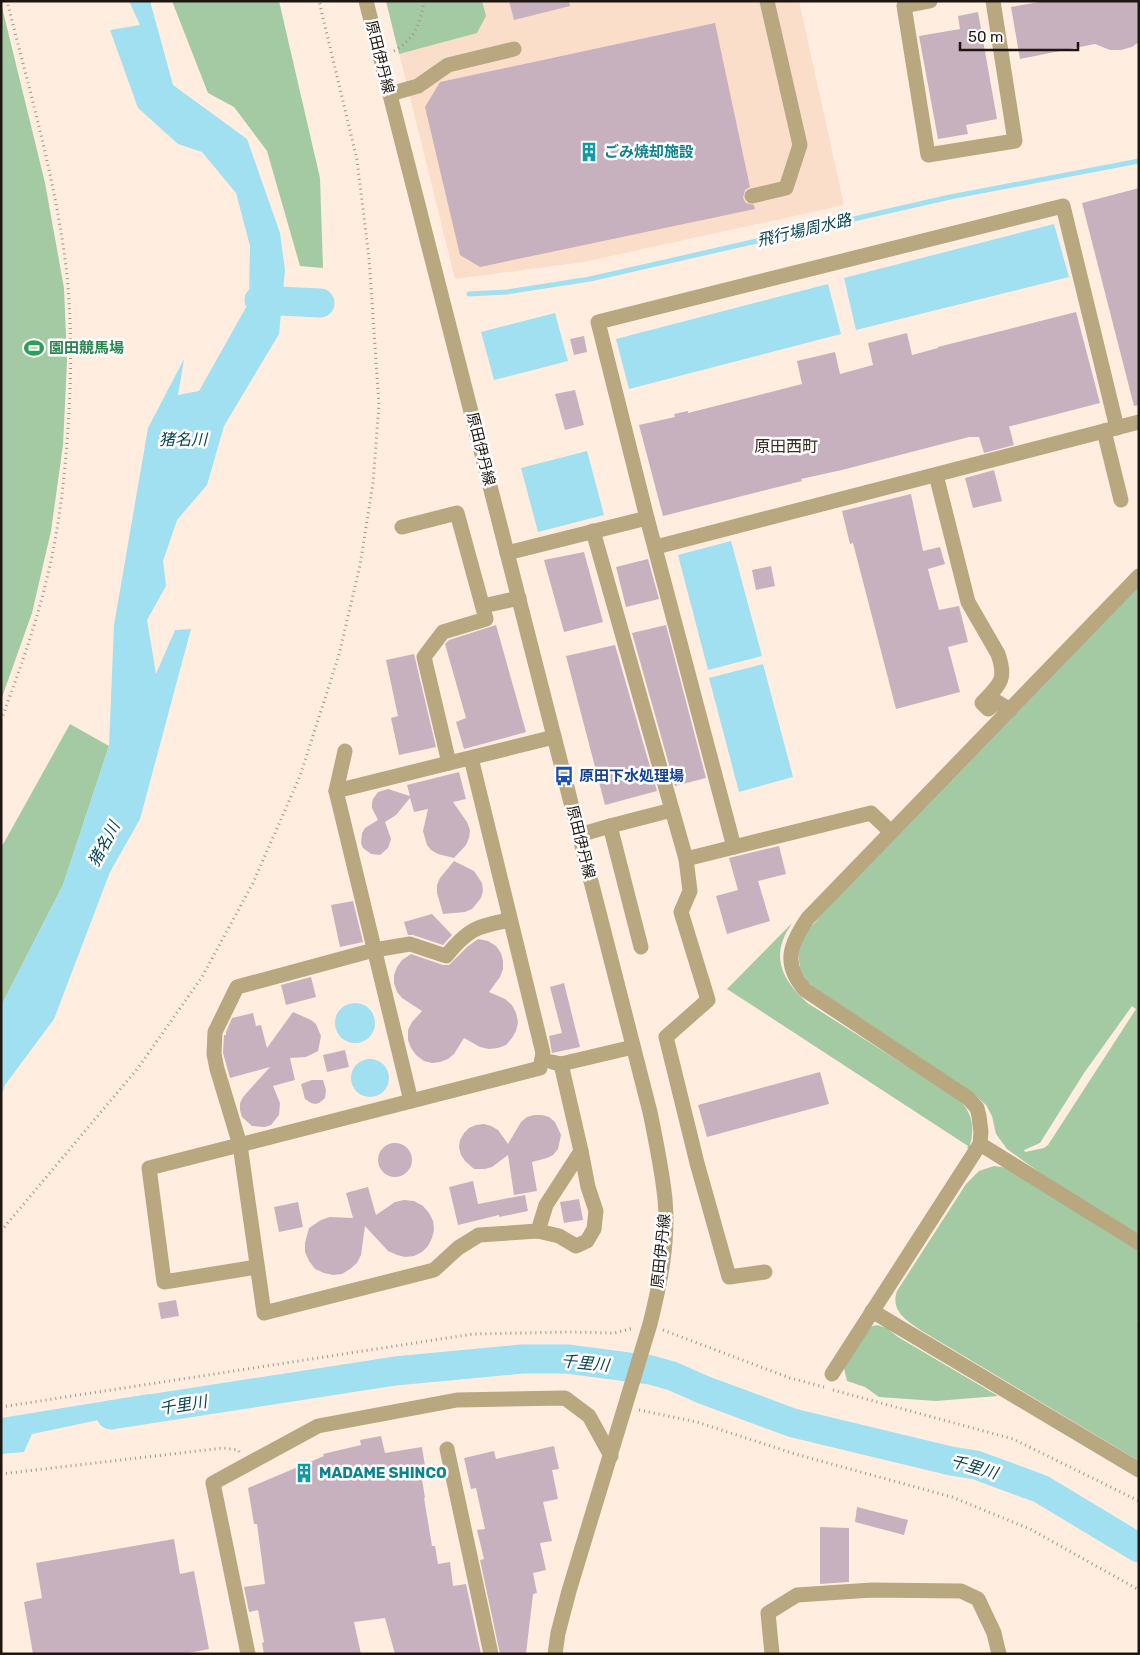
<svg xmlns="http://www.w3.org/2000/svg" width="1140" height="1655" viewBox="0 0 1140 1655" font-family="Rubik,'Noto Sans JP',sans-serif">
<rect width="100%" height="100%" fill="#ffede0"/>
<polygon fill="#fbdec9" points="386,1 799,1 844,205 584,262 455,279"/>
<g fill="#a4caa3" fill-rule="evenodd">
<polygon points="172,1 279,1 320,178 323,268 300,266 267,151 234,107 208,93"/>
<polygon points="386,1 482,1 486,16 477,33 399,54"/>
<polygon points="1,3 45,183 64,288 67,361 63,445 51,531 32,613 1,700"/>
<path d="M1139,583V1236L1067,1192L1007,1149L996,1134L992,1116L986,1105L976,1096L818,992L807,981L800,969L798,953L804,935L847,885ZM1132,1006L1136,1009L1048,1145L1044,1148L1025,1152L1024,1150L1040,1143L1084,1073Z"/>
<polygon points="70,724 109,746 63,885 1,1006 1,848"/>
<path d="M792,923C789,928 785,934 783,940C773,966 790,988 809,1004L960,1100C972,1114 975,1127 970,1145L973,1147L971,1150L967,1148L968,1146L727,989Z"/>
<path d="M994,1166L1002,1167L1013,1171L1139,1251V1317L1137,1321L1139,1322V1461L922,1331C908,1321 890,1312 897,1291L966,1184L979,1171Z"/>
<polygon points="877,1325 887,1328 898,1337 998,1396 936,1401 879,1397 865,1387 847,1381 844,1368 869,1327"/>
</g>
<g fill="#a0e0f1">
<polygon points="129,1 150,1 173,85 247,139 280,233 285,270 279,334 224,426 207,485 177,520 163,561 166,586 147,620 156,674 175,630 191,629 140,819 110,872 54,1019 5,1085 1,1097 1,1006 63,885 109,746 114,625 148,428 184,359 178,395 199,391 249,302 250,246 236,193 202,152 178,144 138,108 110,30 140,25"/>
<polygon points="1054,224 1069,277 856,330 844,278"/>
<polygon points="828,284 841,334 629,389 616,339"/>
<polygon points="555,313 568,361 494,380 481,332"/>
<polygon points="587,451 604,515 538,532 521,468"/>
<polygon points="731,541 762,656 708,670 678,555"/>
<polygon points="763,664 793,777 739,792 709,678"/>
<circle cx="355" cy="1023" r="20"/>
<circle cx="370" cy="1078" r="19"/>
<polygon points="149,1394 203,1398 32,1434 24,1452 1,1454 1,1418"/>
</g>
<g fill="none" stroke-linecap="round" stroke-linejoin="round">
<polyline stroke="#a0e0f1" stroke-width="5" points="469,294 507,292 590,279 950,197 1139,161"/>
<g stroke="#a0e0f1" stroke-width="29">
<polyline points="259,300 320,303"/>
<polyline points="111,1415 395,1371 522,1359 567,1359 651,1370 672,1376 704,1390 793,1423 951,1461 976,1465 1041,1489 1139,1548"/>
</g>
</g>
<g fill="#c8b1bf">
<polygon points="509,1 569,1 570,6 514,20"/>
<polygon points="1045,1 1139,1 1139,42 1132,47 1121,50 1110,50 1095,44 1020,59 1011,7"/>
<polygon points="978,12 997,119 966,125 968,134 938,139 919,36 960,29 958,16"/>
<polygon points="715,23 750,187 745,190 743,198 746,203 754,205 755,209 480,267 460,255 425,107 440,82"/>
<polygon points="1139,188 1139,405 1134,406 1082,203"/>
<polygon points="1076,312 1100,403 1011,426 1009,426 1014,445 984,453 979,437 969,437 842,470 801,479 802,481 782,486 663,516 639,425 675,417 674,414 688,411 688,413 802,384 797,361 835,352 840,374 873,365 868,343 907,333 912,355 938,348 938,347"/>
<polygon points="584,336 587,352 574,355 570,339"/>
<polygon points="575,390 584,425 565,430 555,394"/>
<polygon points="994,470 1002,501 973,508 965,478"/>
<polygon points="911,494 923,551 940,547 945,564 928,569 939,610 959,606 968,642 948,647 960,692 896,709 853,543 850,544 842,511"/>
<polygon points="584,552 603,622 564,632 544,560"/>
<polygon points="648,559 659,599 626,607 616,567"/>
<polygon points="771,566 775,586 756,590 752,570"/>
<polygon points="496,625 526,732 464,749 456,722 466,718 445,644 449,640"/>
<polygon points="666,625 706,778 675,786 632,633"/>
<polygon points="615,645 657,791 605,805 566,656"/>
<polygon points="414,654 436,747 399,755 391,718 398,716 386,660"/>
<polygon points="459,772 466,799 453,802 467,822 470,830 469,838 466,845 454,858 438,854 431,850 427,845 423,831 428,809 414,812 410,798 396,815 385,822 391,839 388,848 380,855 371,854 363,848 361,843 362,833 365,828 378,820 372,808 372,803 373,799 378,792 388,789 410,796 407,785"/>
<polygon points="779,846 786,874 758,881 770,921 727,934 716,896 738,890 729,858"/>
<polygon points="454,861 474,871 482,883 483,891 481,898 472,909 465,912 443,914 437,893 437,885 440,878"/>
<polygon points="353,901 363,942 340,947 331,905"/>
<polygon points="432,914 452,935 443,945 413,935 408,935 404,922"/>
<polygon points="478,939 488,941 496,946 501,953 503,961 503,969 500,977 489,992 505,999 512,1005 516,1013 518,1022 516,1031 512,1038 506,1045 498,1048 489,1049 480,1047 464,1038 454,1054 448,1059 440,1062 432,1063 424,1061 416,1055 411,1048 408,1040 408,1030 412,1022 422,1011 402,998 397,992 394,983 394,975 397,967 402,960 411,954 443,965 449,965 467,947"/>
<polygon points="311,977 316,997 286,1005 281,985"/>
<polygon points="564,983 580,1047 552,1053 549,1036 562,1033 550,987"/>
<polygon points="293,1012 311,1020 316,1024 321,1036 318,1051 306,1057 290,1058 295,1080 273,1086 280,1103 279,1115 271,1125 265,1127 252,1126 242,1117 240,1110 240,1103 243,1097 270,1067 230,1078 223,1053 224,1035 226,1035 226,1032 232,1018 253,1013 256,1026 261,1025 267,1048"/>
<polygon points="345,1050 349,1067 327,1072 323,1055"/>
<polygon points="820,1072 829,1104 707,1137 698,1105"/>
<polygon points="312,1080 323,1080 326,1090 325,1098 319,1103 315,1104 311,1103 305,1099 301,1084"/>
<polygon points="534,1115 542,1115 549,1117 555,1122 561,1135 558,1149 553,1155 547,1158 532,1162 537,1191 514,1195 508,1155 492,1167 485,1169 474,1169 465,1161 461,1155 459,1147 460,1140 464,1133 469,1128 476,1125 484,1124 491,1126 498,1130 508,1144 521,1122 527,1117"/>
<circle cx="395" cy="1160" r="17"/>
<polygon points="473,1181 478,1204 525,1195 528,1211 499,1217 499,1215 458,1225 449,1187"/>
<polygon points="368,1187 376,1215 395,1202 404,1200 414,1201 423,1206 429,1213 433,1221 434,1230 432,1238 428,1246 422,1252 414,1256 405,1257 397,1255 388,1251 365,1226 361,1255 357,1263 350,1269 342,1274 333,1275 324,1273 315,1269 309,1261 305,1252 305,1243 309,1228 321,1220 330,1217 353,1218 346,1193"/>
<polygon points="579,1199 583,1220 564,1223 560,1202"/>
<polygon points="298,1202 303,1227 279,1232 274,1207"/>
<polygon points="176,1300 179,1316 161,1319 158,1303"/>
<polygon points="381,1436 385,1453 422,1447 427,1478 422,1479 425,1498 424,1498 432,1546 435,1546 438,1564 450,1562 453,1586 466,1584 481,1654 395,1654 385,1618 354,1622 361,1654 264,1654 262,1643 264,1642 258,1610 249,1612 244,1587 265,1584 257,1524 254,1524 248,1488 324,1456 323,1454 361,1445 360,1440"/>
<polygon points="554,1446 559,1469 552,1470 558,1499 543,1502 552,1541 540,1543 546,1570 533,1573 537,1593 533,1594 526,1654 500,1654 480,1560 484,1559 477,1530 485,1529 476,1488 471,1489 464,1458 494,1451 496,1459"/>
<polygon points="857,1507 908,1520 904,1535 855,1522"/>
<polygon points="820,1527 849,1528 849,1582 820,1584"/>
<polygon points="174,1539 180,1574 194,1571 209,1649 184,1654 33,1654 24,1602 42,1598 36,1563"/>
</g>
<g fill="none" stroke-linecap="round" stroke-linejoin="round">
<g stroke="#a2948a" stroke-width="3" stroke-dasharray="1 4" stroke-linecap="butt">
<path d="M394,51C415,38 420,25 424,1"/>
<path d="M1,720C17,677 33,634 44,590C61,526 67,458 70,392C71,350 71,308 66,267C55,177 29,89 7,1"/>
<polyline points="1,1231 138,1068 202,977 253,883 300,776 339,655 360,565 373,483 379,405 369,258 357,160 319,1"/>
<polyline points="663,1330 790,1378 824,1387"/>
<polyline points="833,1390 1013,1439 1139,1501"/>
<polyline points="1,1407 473,1334 570,1332 614,1333 634,1328"/>
<polyline points="639,1410 697,1422 795,1454 952,1497 1030,1529 1139,1590"/>
<polyline points="1,1474 223,1448 238,1450 240,1453"/>
</g>
<g stroke="#b8a77f" stroke-width="15">
<path d="M366,1L650,1112C656,1141 662,1170 665,1199C669,1241 660,1284 650,1324L569,1591L558,1633L555,1654"/>
<polyline points="930,1 904,6 928,155 1015,141 993,1"/>
<polyline points="390,94 418,86 448,65 514,49"/>
<polyline points="752,196 786,188 800,145 767,1"/>
<polyline points="1104,431 1121,500"/>
<path d="M936,475L968,602L998,654C1007,680 1000,684 982,703L988,709L997,702L1010,710"/>
<polyline points="402,527 457,513 486,619 443,632 424,657 449,763"/>
<polyline points="593,531 686,859 690,891 681,912 708,1000 666,1037 697,1163 729,1277 765,1272"/>
<polyline points="656,547 1139,422"/>
<polyline points="507,553 647,518"/>
<polyline points="483,606 519,598"/>
<polyline points="345,751 336,791 411,1101"/>
<polyline points="336,791 554,737"/>
<polyline points="579,835 610,826"/>
<polyline points="734,847 871,813 891,832"/>
<polyline points="686,859 734,847 647,518 598,322 1063,206 1117,428"/>
<path d="M510,920C477,926 468,929 446,956L410,944L374,950L237,987L215,1032L214,1054L217,1069L240,1145L264,1313L434,1270L458,1248L479,1235L538,1231L559,1236L576,1246L587,1241L594,1229L596,1211L588,1187L581,1151"/>
<polyline points="641,947 610,826 672,810"/>
<polyline points="552,1062 561,1064 633,1047"/>
<polyline points="980,1144 1139,1243"/>
<polyline points="538,1231 546,1205 581,1151 561,1064"/>
<polyline points="257,1267 164,1282 149,1168 540,1068 543,1053 471,758"/>
<polyline points="872,1311 1139,1470"/>
<path d="M832,1374L980,1144L981,1132L979,1116L977,1108L968,1098L805,990C782,964 790,944 808,918L1139,576"/>
<polyline points="447,1449 491,1654"/>
<polyline points="248,1654 213,1483 318,1426 457,1400 565,1398 589,1416 611,1456"/>
<polyline points="772,1654 768,1613 797,1595 872,1590 961,1591 978,1599 994,1633 999,1654"/>
</g>
</g>
<defs>
<symbol id="building-bare" viewBox="-9 -9 18 18"><path d="M-4-6H4V6H1V3H-1V6H-4ZM-2.5-4.3h1.7v1.8h-1.7ZM.8-4.3h1.7v1.8H.8ZM-2.5-1h1.7V.8h-1.7ZM.8-1h1.7V.8H.8Z" fill="#0f9aa8" stroke="#fff" stroke-width="2.5" paint-order="stroke"/></symbol>
<symbol id="stadium-bare" viewBox="-9 -9 18 18"><path d="M0-5a6.5 5 0 1 0 0 10a6.5 5 0 1 0 0-10ZM-3.5-1.8h7v3.6h-7Z" fill="#2e9e5b" stroke="#fff" stroke-width="2.5" paint-order="stroke"/></symbol>
<symbol id="bus-bare" viewBox="-9 -9 18 18"><path d="M-5-6H5V4H4V6H2V4H-2V6H-4V4H-5ZM-3.5-4V0h7V-4ZM-3.5 1.2v1.5H-2V1.2ZM2 1.2v1.5H3.5V1.2Z" fill="#1a4fb4" stroke="#fff" stroke-width="2.5" paint-order="stroke"/></symbol>
</defs>
<g fill-rule="evenodd">
<use href="#building-bare" x="575" y="138" width="28" height="28"/>
<use href="#stadium-bare" x="20" y="334" width="28" height="28"/>
<use href="#bus-bare" x="550" y="762" width="28" height="28"/>
<use href="#building-bare" x="290" y="1459" width="28" height="28"/>
</g>
<g text-anchor="middle" dominant-baseline="central" stroke-width="5" stroke-linejoin="round" paint-order="stroke">
<g font-size="15" fill="#1e1611" stroke="#fff">
<text transform="translate(380 57) rotate(76)">原田伊丹線</text>
<text transform="translate(481 449) rotate(76)">原田伊丹線</text>
<text transform="translate(581 842) rotate(76)">原田伊丹線</text>
<text transform="translate(661 1251) rotate(-84)">原田伊丹線</text>
</g>
<g font-size="15" font-weight="bold" fill="#0d838f" stroke="#fff" text-anchor="start">
<text x="604" y="152">ごみ焼却施設</text>
<text x="319" y="1473">MADAME SHINCO</text>
</g>
<g font-size="15" font-weight="bold" fill="#27864d" stroke="#fff" text-anchor="start">
<text x="49" y="348">園田競馬場</text>
</g>
<g font-size="15" font-weight="bold" fill="#164399" stroke="#fff" text-anchor="start">
<text x="579" y="776">原田下水処理場</text>
</g>
<g font-size="16" font-style="italic" fill="#094450" stroke="#fff">
<text transform="translate(804 230) rotate(-13)">飛行場周水路</text>
<text x="183" y="439">猪名川</text>
<text transform="translate(104 844) rotate(-62)">猪名川</text>
<text transform="translate(585 1363) rotate(6)">千里川</text>
<text transform="translate(183 1405) rotate(-9)">千里川</text>
<text transform="translate(974 1467) rotate(16)">千里川</text>
</g>
<g font-size="16" fill="#3b2b1e" stroke="#fff">
<text x="786" y="446">原田西町</text>
</g>
</g>
<rect width="1140" height="1655" fill="none" stroke="#1e1611" stroke-width="5"/>
<path d="M960 42v8h118v-8" fill="none" stroke="#1e1611" stroke-width="2.5"/>
<text x="968" y="42" font-size="15" fill="#1e1611" stroke="#ffffff" stroke-width="4" paint-order="stroke">50 m</text>
</svg>
